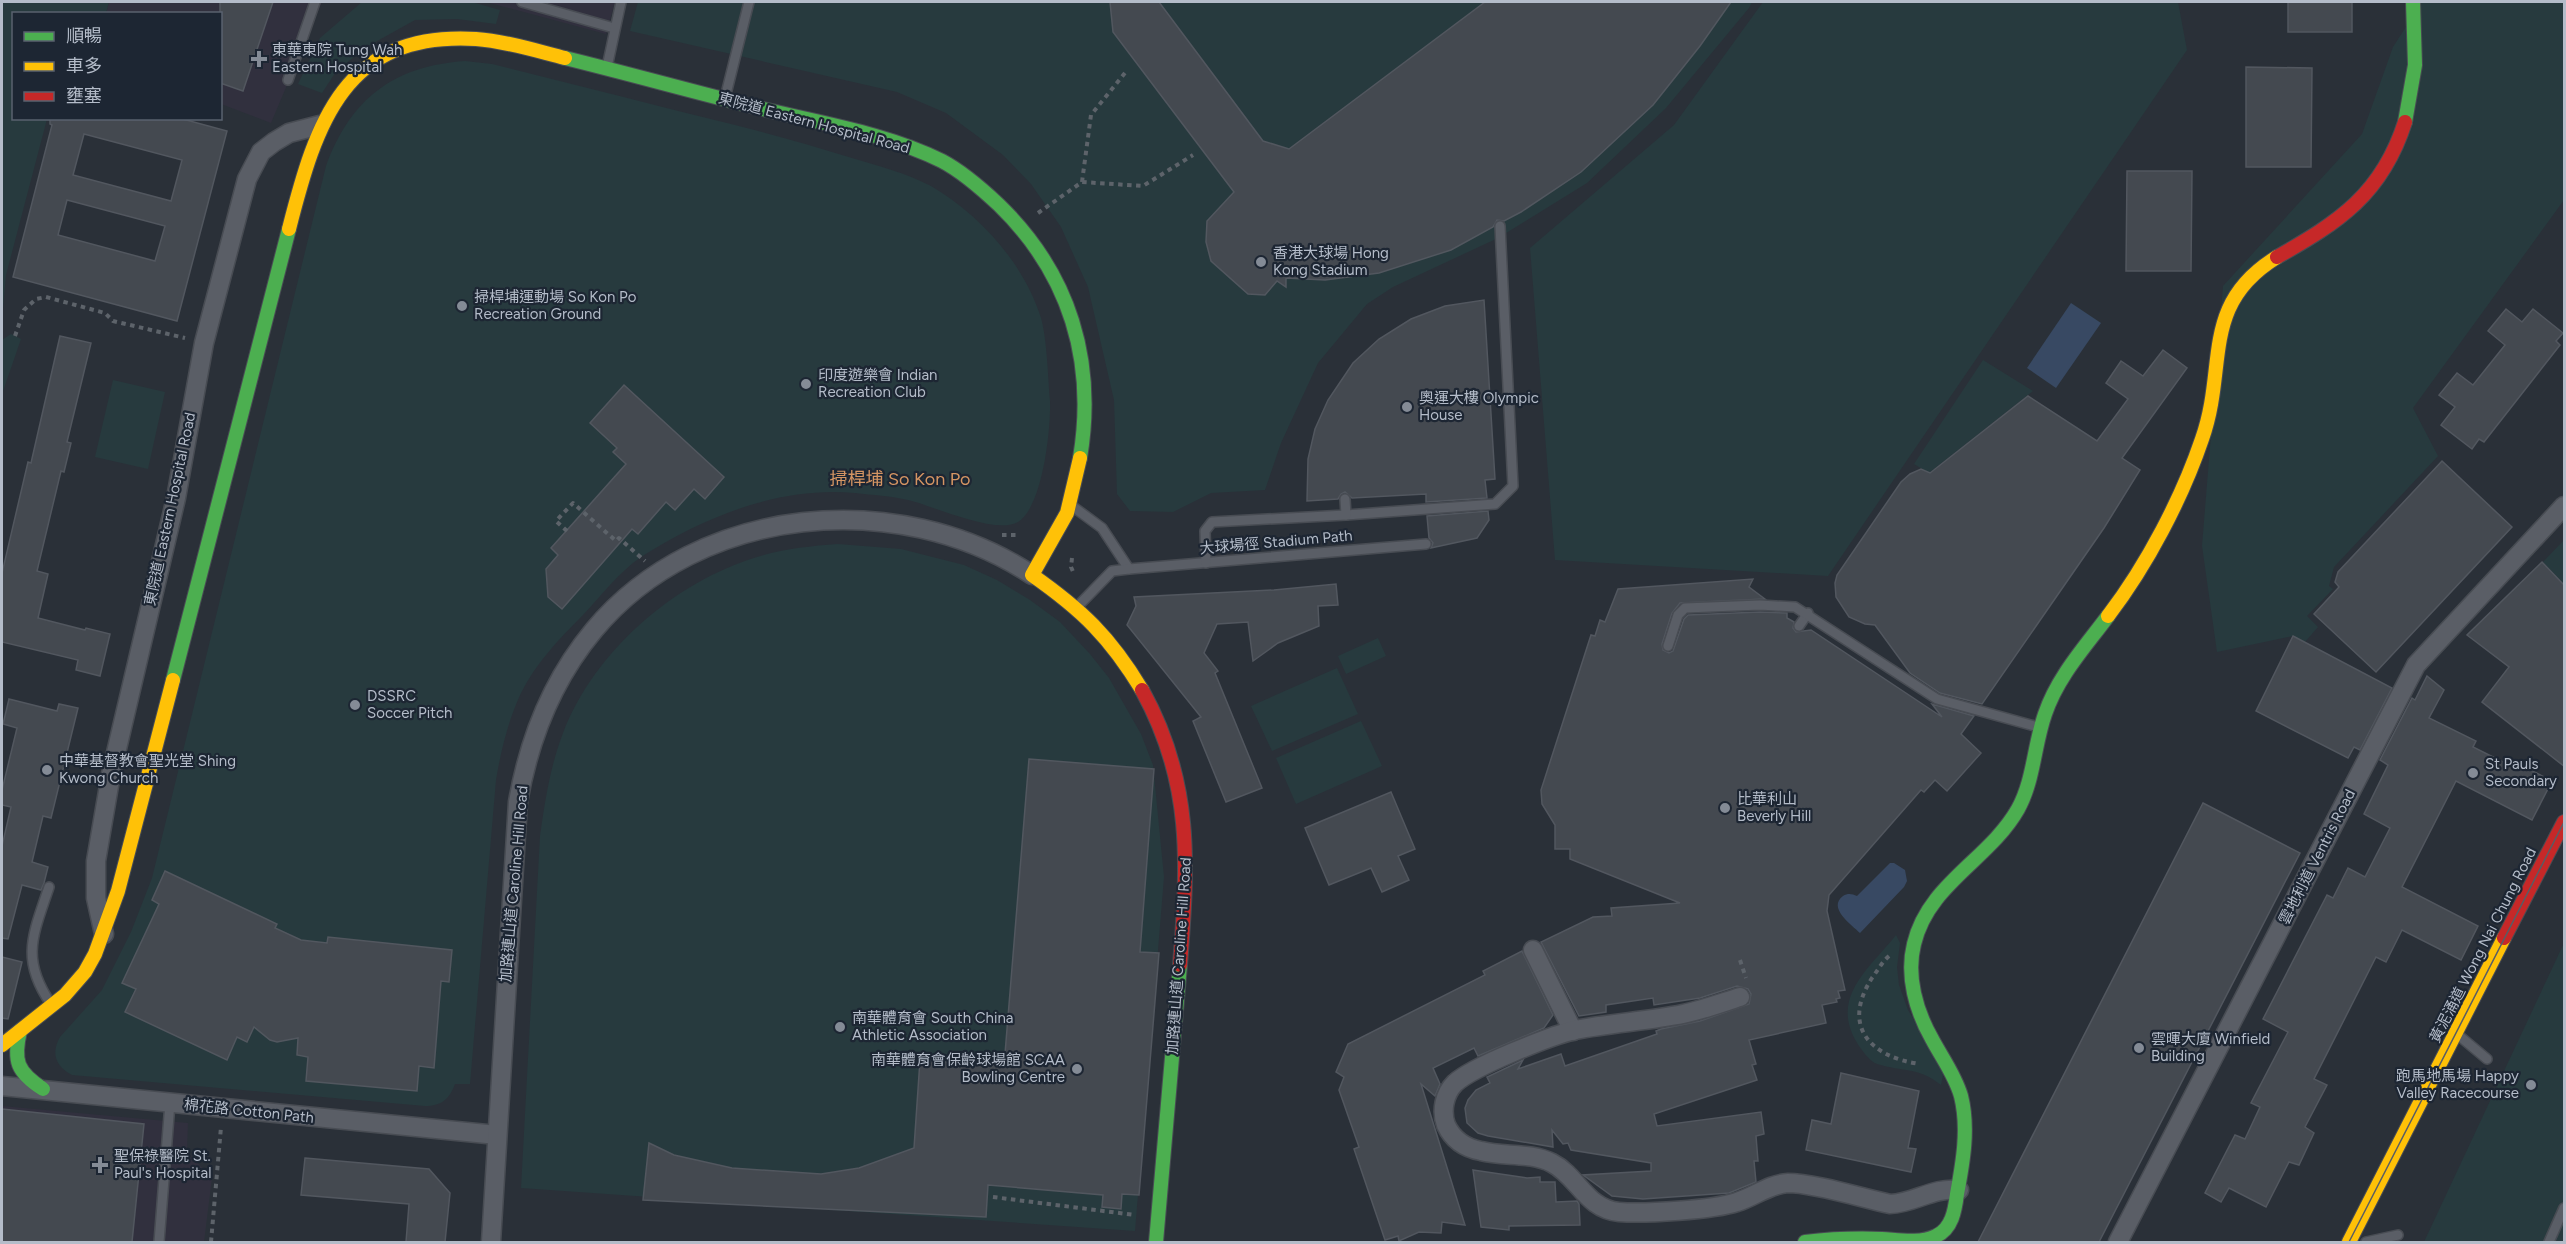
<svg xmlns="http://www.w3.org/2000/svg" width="2566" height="1244" viewBox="0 0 2566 1244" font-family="Figtree,'Noto Sans TC',sans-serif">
<rect width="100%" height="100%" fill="#2a3038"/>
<g fill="#31303e">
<polygon points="109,2 322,2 271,123 221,104 220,14 106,14"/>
<polygon points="486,2 615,2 606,34"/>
<polygon points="2,1106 188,1123 187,1152 212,1178 204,1242 2,1242"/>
</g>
<g fill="#273a3e">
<polygon points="2,2 109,2 106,13 14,14 14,118 47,119 6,275 2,319"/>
<polygon points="362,2 472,2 500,10 496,24 457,19 415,20 370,45 337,70 322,93 298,84 320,38"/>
<polygon points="638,2 1752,2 1749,8 1666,108 1587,183 1498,238 1393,287 1367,304 1318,363 1281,443 1265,490 1211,493 1173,512 1130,511 1117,494 1114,400 1088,287 1061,227 1031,184 1003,155 946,113 897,92 630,31"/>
<polygon points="1763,2 2178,2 2187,50 1828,576 1555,560 1530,248 1674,125"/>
<polygon points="2413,2 2564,2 2564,200 2413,408 2438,456 2334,567 2329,586 2333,589 2307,616 2318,627 2305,642 2293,636 2217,652 2202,546 2223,286 2362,134 2393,47 2411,19"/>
<path d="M465,61L492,64C573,84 654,105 735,125C775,135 813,146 852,158C879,166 906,173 931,186C979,214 1024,263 1041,318C1047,339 1048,378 1050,401C1051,428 1043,507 1018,522C995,535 934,506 908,500C891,496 873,495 855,493C779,486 704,517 641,557C619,572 600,597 582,616C559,639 536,663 521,693C508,721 501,750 496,780L470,1084H455C449,1100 441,1106 425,1106L72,1075C55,1066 51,1053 60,1037L102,990L131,932L152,878L326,166C351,98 394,66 465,61Z"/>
<polygon points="11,334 21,339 2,394 2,340"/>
<polygon points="1983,360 2033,391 1929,473 1914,464"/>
<polygon points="113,380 165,392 148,469 95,457"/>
<polygon points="2564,540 2564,584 2543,562"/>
<path d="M838,544L901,549L964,565L997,580L1030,600L1060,622L1090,654L1109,678L1141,734L1153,765L1164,877L1135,1231L521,1188L540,836C545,801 550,767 563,733C594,652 674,582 757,557C783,549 810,546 838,544Z"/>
<polygon points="1378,638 1386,656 1346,674 1338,656"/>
<polygon points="1337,668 1358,714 1272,751 1251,706"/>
<polygon points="1361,721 1382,766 1296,804 1276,758"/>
<path d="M1896,935L1900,943L1897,967L1899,985L1908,1010L1944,1070L1941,1085C1919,1067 1903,1072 1877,1064C1869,1061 1860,1048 1856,1041C1830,996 1871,967 1896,935Z"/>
<polygon points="2564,943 2564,1242 2424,1242"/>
</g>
<g fill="#384963">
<polygon points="2071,303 2101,323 2056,388 2027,368"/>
<path d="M1890,863H1894L1905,870L1907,881L1904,887L1860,933C1852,925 1827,908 1843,896C1848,893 1852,894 1857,896Z"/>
</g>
<g fill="#444950" stroke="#52575f" stroke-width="1.5" fill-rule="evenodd">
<polygon points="220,2 273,2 243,91 220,83"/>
<polygon points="1110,2 1159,2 1263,141 1289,149 1485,2 1731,2 1700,46 1653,105 1581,172 1521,212 1504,221 1497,220 1493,227 1451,250 1379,273 1325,280 1286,278 1286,287 1277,281 1265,295 1248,294 1211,261 1206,242 1207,221 1234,192 1113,32"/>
<rect x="2288" y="2" width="64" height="30"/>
<polygon points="2246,67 2312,68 2311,167 2246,167"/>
<path d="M50,118H179L227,131L177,321L13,277L52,125L50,124ZM84,134L182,160L171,201L73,175ZM67,200L165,226L155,261L58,235Z"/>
<polygon points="2127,171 2192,171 2191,271 2126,271"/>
<polygon points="1484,300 1495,479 1485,480 1487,498 1426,502 1426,494 1352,498 1345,492 1341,494 1338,499 1307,501 1308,459 1315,429 1328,400 1353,363 1379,339 1411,319 1445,306"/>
<polygon points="2506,309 2522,322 2533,309 2563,333 2556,341 2560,345 2484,442 2479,439 2472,449 2441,425 2455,407 2439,395 2457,373 2473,385 2505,345 2488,331"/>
<polygon points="60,336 91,343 67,442 71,443 64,472 61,471 37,571 48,574 38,618 85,630 86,628 110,634 100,676 76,670 78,660 2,642 2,573 28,462 31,463"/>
<polygon points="2163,350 2187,368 2122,458 2140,470 2104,528 1982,704 1940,693 1910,673 1875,625 1865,624 1849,617 1836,597 1835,583 1837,575 1901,482 1910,474 1921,469 1930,473 2028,396 2097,441 2128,399 2106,383 2121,361 2143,376"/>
<polygon points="624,385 724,477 705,499 694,489 675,510 666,502 638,534 632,529 562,609 548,597 546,569 558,555 551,548 626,464 613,452 617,448 590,423"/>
<polygon points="2442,461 2512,527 2376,672 2314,614 2339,587 2335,582 2338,572"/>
<polygon points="1488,511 1489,520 1477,538 1431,548 1433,543 1429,538 1427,516"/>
<polygon points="2542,562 2565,586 2565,767 2482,702 2509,667 2467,635"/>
<polygon points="1753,579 1749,587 1765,599 1680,603 1672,613 1662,644 1663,650 1669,653 1673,651 1684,619 1688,615 1760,612 1787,613 1787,618 1794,622 1793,628 1796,632 1811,630 1942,717 1932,704 1974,716 1961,734 1981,753 1947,791 1935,780 1924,792 1921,790 1829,895 1827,911 1845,990 1838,991 1840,998 1836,999 1837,1002 1822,1005 1826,1023 1749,1040 1756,1064 1752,1065 1757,1080 1654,1114 1657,1126 1761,1112 1764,1134 1756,1136 1758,1161 1754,1161 1756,1182 1729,1193 1643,1199 1612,1196 1583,1175 1651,1171 1651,1163 1571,1150 1568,1143 1563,1144 1552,1130 1553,1147 1488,1136 1478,1133 1467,1123 1465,1108 1468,1100 1476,1090 1490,1083 1487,1077 1523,1060 1518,1069 1561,1054 1565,1066 1657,1034 1656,1031 1661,1029 1700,1021 1749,1004 1751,994 1748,989 1737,986 1700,998 1654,1005 1653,998 1606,1005 1606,1012 1579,1016 1541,942 1593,917 1612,916 1611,908 1680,903 1570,859 1570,849 1555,849 1555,825 1542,804 1541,790 1591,635 1595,636 1600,620 1605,622 1618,589"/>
<polygon points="1336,584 1338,605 1318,606 1319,626 1278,643 1253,661 1248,622 1217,624 1204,653 1218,671 1215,673 1262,788 1226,802 1193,721 1201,717 1127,625 1136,606 1134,597 1274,590"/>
<polygon points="2293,636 2392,688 2360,750 2354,747 2348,758 2256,711"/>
<polygon points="2427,676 2444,690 2429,718 2476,741 2473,747 2503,762 2506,757 2552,781 2532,820 2456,781 2402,887 2478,926 2461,960 2402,930 2386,962 2376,957 2314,1079 2327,1085 2305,1127 2314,1133 2299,1165 2289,1162 2266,1207 2229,1188 2221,1202 2205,1193 2235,1135 2245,1139 2260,1107 2251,1103 2288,1032 2263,1019 2327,895 2333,898 2348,868 2365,877 2390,828 2364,814 2388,765 2380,760 2412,698 2415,700"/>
<polygon points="9,699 57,711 59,704 78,708 51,818 43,816 32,862 48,867 44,883 41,890 22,885 8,939 2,938 2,846 11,807 2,805 2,790 17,728 3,724"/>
<polygon points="1029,759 1154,769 1140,952 1159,953 1139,1195 1122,1194 1121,1209 1102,1207 1103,1195 988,1185 986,1217 643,1200 649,1143 674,1155 732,1168 821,1174 859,1168 914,1148 920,1060 1004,1066"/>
<polygon points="1391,792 1415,849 1398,856 1409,880 1382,892 1371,868 1329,885 1305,828"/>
<polygon points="2203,803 2300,853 2099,1242 1978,1242"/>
<polygon points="165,871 277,924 275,928 301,940 327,943 328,937 452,950 449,982 441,981 434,1068 419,1066 417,1091 306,1081 308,1057 297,1055 298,1038 277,1042 270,1040 254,1027 247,1042 237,1037 227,1060 125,1012 136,989 122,983 159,904 152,900"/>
<polygon points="1522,951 1553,1015 1544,1028 1478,1056 1474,1048 1433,1068 1440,1084 1435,1096 1421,1084 1465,1225 1442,1222 1441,1233 1419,1232 1399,1241 1398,1236 1385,1240 1354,1149 1359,1147 1339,1090 1344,1077 1336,1072 1348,1044 1485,975 1483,971"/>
<polygon points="2,957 22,962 8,1019 2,1018"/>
<polygon points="1841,1073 1919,1091 1908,1148 1916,1149 1911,1172 1806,1150 1812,1120 1831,1124"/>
<polygon points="2,1109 144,1124 132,1242 2,1242"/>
<polygon points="305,1158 429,1169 450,1193 445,1242 406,1242 409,1204 301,1195"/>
<polygon points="1473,1170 1527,1178 1540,1177 1540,1182 1555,1182 1556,1202 1577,1201 1579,1204 1580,1225 1509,1226 1509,1230 1481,1227"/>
</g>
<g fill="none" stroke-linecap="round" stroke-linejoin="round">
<defs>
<g id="lane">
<polyline points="522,2 614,28"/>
<polyline points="607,67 621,2"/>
<polyline points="288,80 315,2"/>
<polyline points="725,98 749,2"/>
<polyline points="1072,506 1102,528 1129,569 1426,544"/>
<polyline points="1346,515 1495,504 1513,486 1500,226"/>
<polyline points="1206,563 1205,531 1212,522 1346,515 1345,499"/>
<polyline points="1077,607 1112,571 1129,569"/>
<polyline points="1799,626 1808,613"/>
<polyline points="1668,646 1678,615 1685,608 1760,605 1795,607 1937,699 2038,727"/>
<path d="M49,887C33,935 20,959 51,1004"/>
<polyline points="2457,1034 2487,1059"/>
<polyline points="159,1242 170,1103"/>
<polyline points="2366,1242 2398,1235"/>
<polyline points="2549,1242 2564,1208"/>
</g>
<g id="street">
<polyline points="104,934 96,898 96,861 111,774 176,498 204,343 247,179 261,152 274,142 289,133 320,125"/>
<polyline points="1533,950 1573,1031"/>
<path d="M1740,997C1721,1003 1702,1010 1683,1014C1648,1021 1611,1023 1575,1030C1550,1036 1474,1066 1455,1083C1444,1094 1441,1111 1446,1125C1453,1140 1465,1148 1481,1151C1504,1157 1530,1152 1552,1163C1578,1176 1586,1209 1619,1212C1644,1214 1713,1210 1737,1202C1754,1197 1769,1184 1788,1183C1814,1183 1862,1198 1890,1204C1916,1203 1932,1187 1959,1190"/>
<polyline points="2,1086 497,1135"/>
<path d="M491,1242L518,802C529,739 553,679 594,630C699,504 899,487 1032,575"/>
<polyline points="2118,1242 2416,665 2564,506"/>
</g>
<g id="fast">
<path d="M565,58C630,74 694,92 759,108C819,123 886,133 942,161C963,172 982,189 999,205C1070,274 1096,361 1080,458"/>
<polyline points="2405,122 2415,65 2413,2"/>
<polyline points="173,680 289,229"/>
<path d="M20,1031C13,1061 17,1072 43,1089"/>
<polyline points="1156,1242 1180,965"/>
<path d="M1805,1242C1830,1239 1856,1238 1882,1239C1899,1240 1919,1244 1936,1236C1952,1229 1955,1210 1957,1194C1963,1162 1969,1128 1961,1096C1955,1075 1942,1058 1932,1039C1916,1011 1906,976 1914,944C1928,884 1989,860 2018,809C2034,780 2034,745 2045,714C2058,676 2085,647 2108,616"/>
</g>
<g id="slow">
<path d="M289,229C316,123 344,31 476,39C505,41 537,51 565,58"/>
<path d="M1080,458L1067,513L1032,575C1082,610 1110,637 1142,690"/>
<path d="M2108,616C2147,565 2182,498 2202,439C2228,366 2199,305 2277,257"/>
<polyline points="2,1045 65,995 85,972 95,954 118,891 173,680"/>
<polyline points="2349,1242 2504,938"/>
</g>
<g id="jam">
<path d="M2277,257C2339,222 2382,194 2405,122"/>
<path d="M1142,690C1193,782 1188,863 1180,965"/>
<polyline points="2504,938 2564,822"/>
</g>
</defs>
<use href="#lane" stroke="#484c53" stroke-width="12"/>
<use href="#street" stroke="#484c53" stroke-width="21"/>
<use href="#fast" stroke="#484c53" stroke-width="16"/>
<use href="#slow" stroke="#484c53" stroke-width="16"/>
<use href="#jam" stroke="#484c53" stroke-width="16"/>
<g stroke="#5d636a" stroke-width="4" stroke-dasharray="4.5 4.5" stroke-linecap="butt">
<polyline points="1082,182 1091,115 1125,73"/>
<polyline points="1038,213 1082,182 1143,186 1193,155"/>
<polyline points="15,336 24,310 36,299 46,297 105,313 113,321 185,338"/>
<polyline points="567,531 556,521 573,503 616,541 619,538 645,561"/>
<polyline points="1002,535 1017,535"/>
<polyline points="1072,558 1071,567 1074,574"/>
<path d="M1889,956C1882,962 1878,970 1872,978C1841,1026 1870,1057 1920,1064"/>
<polyline points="1740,960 1746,978"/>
<polyline points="993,1197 1135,1215"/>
<polyline points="211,1242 221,1127"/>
</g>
<use href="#lane" stroke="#5a5e66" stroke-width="9"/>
<use href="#street" stroke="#5a5e66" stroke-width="18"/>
<use href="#fast" stroke="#4caf50" stroke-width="14"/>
<use href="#slow" stroke="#ffc107" stroke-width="14"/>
<use href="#jam" stroke="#c62828" stroke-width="14"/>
<polyline stroke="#595d64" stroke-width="1.5" points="2349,1242 2564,822"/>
</g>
<g fill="#848b96" stroke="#1d2633" stroke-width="2">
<path d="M256 50h6v6h6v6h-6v6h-6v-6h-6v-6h6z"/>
<circle cx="1261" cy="262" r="6"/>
<circle cx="462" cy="306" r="6"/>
<circle cx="806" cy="384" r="6"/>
<circle cx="1407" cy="407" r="6"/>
<circle cx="355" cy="705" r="6"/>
<circle cx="47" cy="770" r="6"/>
<circle cx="2473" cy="773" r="6"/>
<circle cx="1725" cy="808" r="6"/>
<circle cx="840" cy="1027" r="6"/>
<circle cx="2139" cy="1048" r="6"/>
<circle cx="1077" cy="1069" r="6"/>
<circle cx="2531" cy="1085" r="6"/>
<path d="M97 1156h6v6h6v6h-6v6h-6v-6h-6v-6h6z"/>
</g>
<g text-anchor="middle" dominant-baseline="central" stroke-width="4.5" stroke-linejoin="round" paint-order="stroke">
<g font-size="15" fill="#b4bcc9" stroke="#1d2633" text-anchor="start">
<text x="272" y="50">東華東院 Tung Wah<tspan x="272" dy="17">Eastern Hospital</tspan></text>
<text x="1273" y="253">香港大球場 Hong<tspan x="1273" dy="17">Kong Stadium</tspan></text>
<text x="474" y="297">掃桿埔運動場 So Kon Po<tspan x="474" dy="17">Recreation Ground</tspan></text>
<text x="818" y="375">印度遊樂會 Indian<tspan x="818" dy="17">Recreation Club</tspan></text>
<text x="1419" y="398">奧運大樓 Olympic<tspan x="1419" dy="17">House</tspan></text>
<text x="367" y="696">DSSRC<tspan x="367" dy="17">Soccer Pitch</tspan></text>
<text x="59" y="761">中華基督教會聖光堂 Shing<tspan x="59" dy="17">Kwong Church</tspan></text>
<text x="2485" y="764">St Pauls<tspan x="2485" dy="17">Secondary</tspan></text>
<text x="1737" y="799">比華利山<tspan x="1737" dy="17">Beverly Hill</tspan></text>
<text x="852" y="1018">南華體育會 South China<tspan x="852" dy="17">Athletic Association</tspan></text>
<text x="2151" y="1039">雲暉大廈 Winfield<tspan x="2151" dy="17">Building</tspan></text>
<text x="1065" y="1060" text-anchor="end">南華體育會保齡球場館 SCAA<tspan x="1065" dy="17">Bowling Centre</tspan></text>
<text x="2519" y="1076" text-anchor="end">跑馬地馬場 Happy<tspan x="2519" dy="17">Valley Racecourse</tspan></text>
<text x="114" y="1156">聖保祿醫院 St.<tspan x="114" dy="17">Paul's Hospital</tspan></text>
</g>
<g font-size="15" fill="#b4bcc9" stroke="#1d2633">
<text transform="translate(814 123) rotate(15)">東院道 Eastern Hospital Road</text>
<text transform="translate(170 509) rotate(-78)">東院道 Eastern Hospital Road</text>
<text transform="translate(1276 542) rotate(-5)">大球場徑 Stadium Path</text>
<text transform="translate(2317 857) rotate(-63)">雲地利道 Ventris Road</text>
<text transform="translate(514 884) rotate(-85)">加路連山道 Caroline Hill Road</text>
<text transform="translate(2483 945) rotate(-63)">黃泥涌道 Wong Nai Chung Road</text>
<text transform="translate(1179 956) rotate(-86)">加路連山道 Caroline Hill Road</text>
<text transform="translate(249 1111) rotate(6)">棉花路 Cotton Path</text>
</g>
<g font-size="18" fill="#d59563" stroke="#1d2633">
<text x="900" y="479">掃桿埔 So Kon Po</text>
</g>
</g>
<rect width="2566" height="1244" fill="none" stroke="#b4bcc9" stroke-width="6"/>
<rect x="12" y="12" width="210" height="108" fill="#1d2633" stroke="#59626f" stroke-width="1.5"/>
<rect x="24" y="32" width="30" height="9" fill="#4caf50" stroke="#59626f" stroke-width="1.5"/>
<text x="66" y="42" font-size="18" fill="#b4bcc9">順暢</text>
<rect x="24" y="62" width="30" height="9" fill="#ffc107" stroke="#59626f" stroke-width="1.5"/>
<text x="66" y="72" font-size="18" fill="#b4bcc9">車多</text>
<rect x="24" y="92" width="30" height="9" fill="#c62828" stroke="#59626f" stroke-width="1.5"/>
<text x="66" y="102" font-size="18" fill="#b4bcc9">壅塞</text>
</svg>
